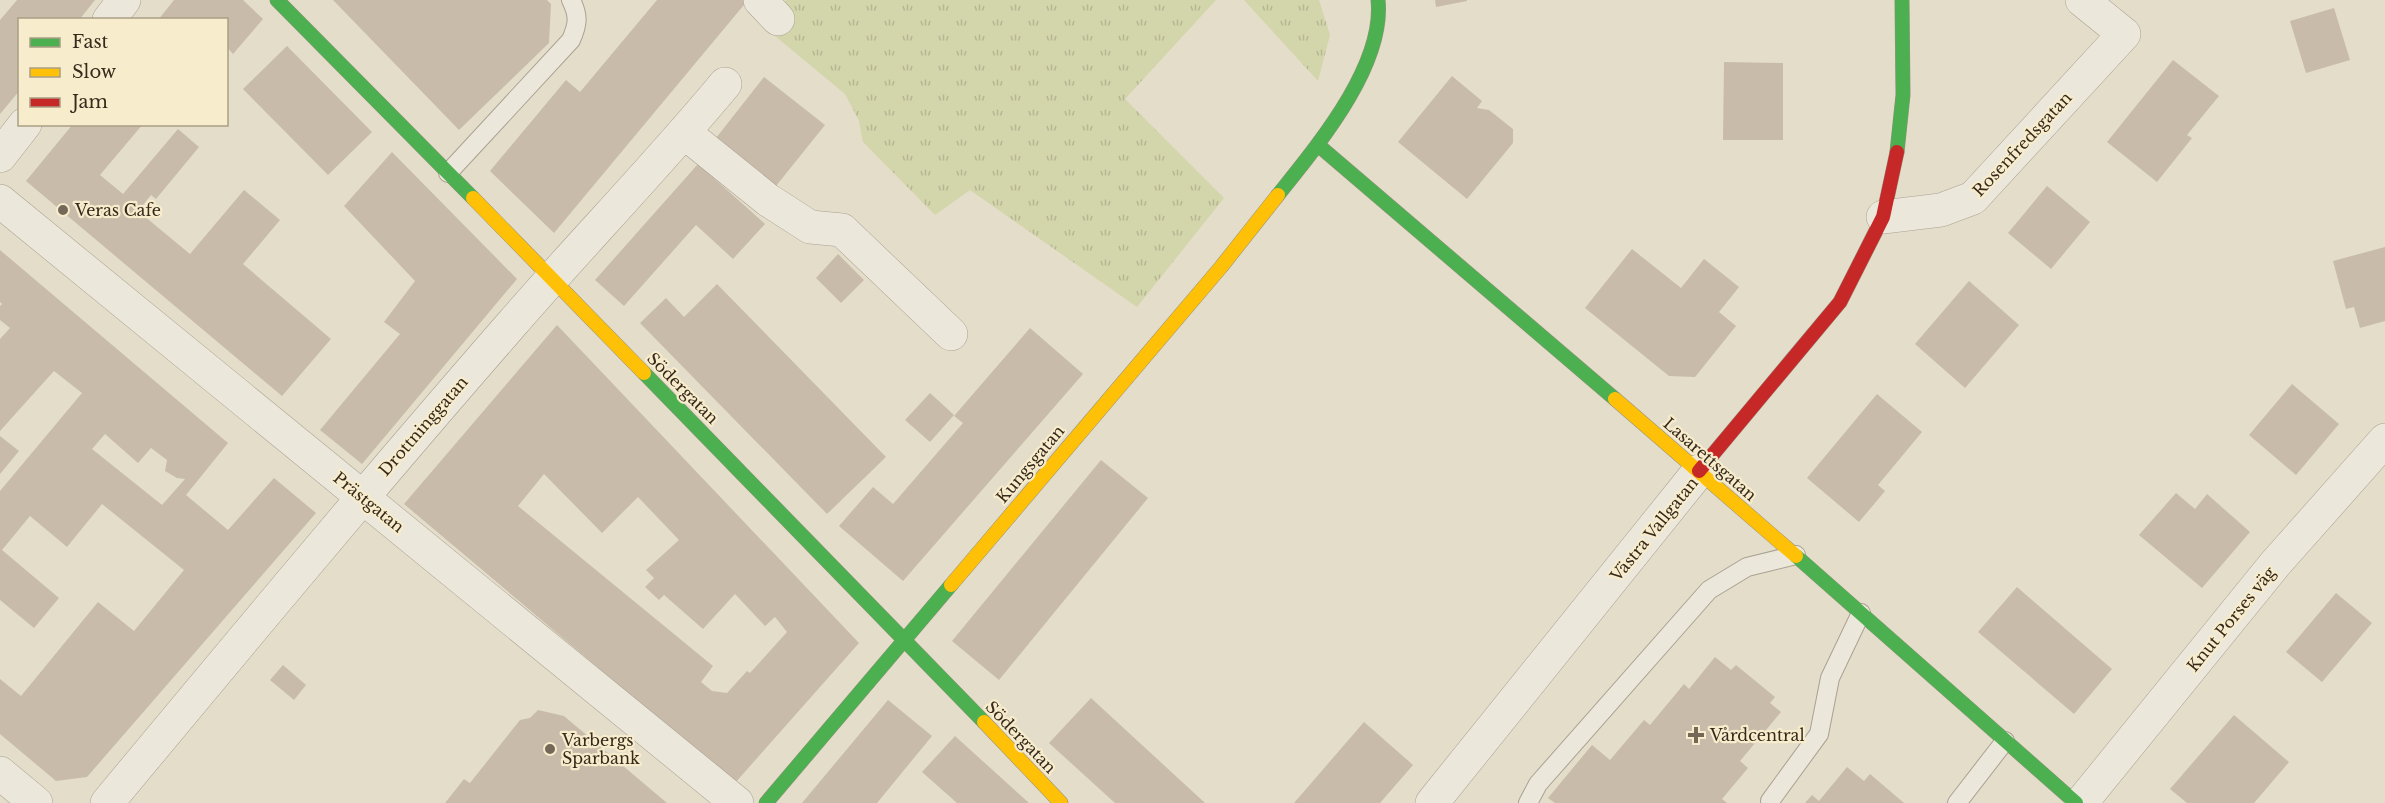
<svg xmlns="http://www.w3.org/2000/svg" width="2385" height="803" viewBox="0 0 2385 803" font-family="'Libre Baskerville',serif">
<defs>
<pattern id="park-tufts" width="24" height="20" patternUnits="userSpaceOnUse" patternTransform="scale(1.5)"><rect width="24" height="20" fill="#d3d5aa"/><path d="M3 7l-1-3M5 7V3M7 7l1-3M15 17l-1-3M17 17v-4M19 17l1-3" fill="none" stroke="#b6b792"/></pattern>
</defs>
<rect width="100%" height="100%" fill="#e4ddc9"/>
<g fill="url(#park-tufts)">
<polygon points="786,0 1216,0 1125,99 1224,198 1137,307 970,190 935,215 863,142 859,121 845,94 763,26"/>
<polygon points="1244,0 1319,0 1330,35 1318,81"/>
</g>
<g fill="#c8bbaa" fill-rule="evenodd">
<polygon points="17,0 95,0 79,20 20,20 20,90 0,114 0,20"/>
<polygon points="174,0 243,0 263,19 233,54 226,46 226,20 158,20"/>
<polygon points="333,0 547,0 551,4 549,43 459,130"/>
<polygon points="657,0 748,0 554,233 490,171 566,80 580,92"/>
<polygon points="1435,0 1467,0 1467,1 1436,7"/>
<polygon points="2334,8 2350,60 2306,73 2290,21"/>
<polygon points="287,46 372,132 328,175 243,89"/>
<polygon points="2173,60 2219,96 2187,135 2192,138 2157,182 2107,142"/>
<polygon points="1724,62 1783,63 1783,140 1723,140"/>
<polygon points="1452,76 1482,101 1477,108 1489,110 1513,129 1513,143 1467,199 1398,142"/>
<polygon points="764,77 825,125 776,186 716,138"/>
<polygon points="73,124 143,124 100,175 123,194 178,129 199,147 156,199 151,195 138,211 190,254 244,190 280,220 243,264 331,339 282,396 26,181"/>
<polygon points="392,152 517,279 362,464 320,430 400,334 384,322 415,281 344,206"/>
<polygon points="698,164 765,224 733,259 696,225 624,306 595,280"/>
<polygon points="2047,186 2090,222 2051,269 2008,233"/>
<polygon points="2385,247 2385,321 2360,328 2354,307 2346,309 2333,261"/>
<polygon points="1632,249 1681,288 1704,259 1739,287 1719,312 1736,326 1695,377 1669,376 1585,308"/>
<path d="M0,250L228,443L186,495L228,530L274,478L316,513L87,777L56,781L0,734V679L21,696L98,602L134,631L184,570L102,504L67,547L30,516L2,550L59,598L34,628L0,600V491L82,393L54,371L0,431V339L10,328L0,320V306L2,304L0,302ZM105,434L138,463L151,448L167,460L165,471L177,478L185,479L162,505L92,449Z"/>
<polygon points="838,254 864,280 841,303 816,278"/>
<polygon points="1969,281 2019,325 1965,388 1915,344"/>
<polygon points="717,284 886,457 827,514 640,323 666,298 684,317"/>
<path d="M557,325L859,643L735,783L404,504ZM544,474L602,533L638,497L679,540L646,570L654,578L645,587L659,600L664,595L703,629L735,594L765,626L775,617L787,632L750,673L747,671L727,693L712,691L701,682L713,666L518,506Z"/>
<polygon points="1030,328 1083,374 903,581 839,526 873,487 893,504 963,423 954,416"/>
<polygon points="2292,384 2339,424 2296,475 2249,435"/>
<polygon points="930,393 954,415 930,442 905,420"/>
<polygon points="1877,394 1922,432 1878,485 1885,491 1859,522 1807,478"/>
<polygon points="0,436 19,451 0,474"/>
<polygon points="1101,460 1148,498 999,680 952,641"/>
<polygon points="2176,493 2195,509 2207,494 2250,532 2202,588 2139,535"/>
<polygon points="2017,587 2112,669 2074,714 1978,632"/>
<polygon points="2336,593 2372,623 2322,682 2286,652"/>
<polygon points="1715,657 1731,670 1736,665 1775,697 1770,703 1781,712 1740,761 1748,768 1722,799 1727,803 1555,803 1548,798 1592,745 1610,760 1644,720 1650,725 1684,684 1689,689"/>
<polygon points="283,665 306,685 294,700 270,680"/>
<polygon points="1091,698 1205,803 1115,803 1049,743"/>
<polygon points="888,700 932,736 877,803 802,803"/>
<polygon points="538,710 564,716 667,803 445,803 464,779 470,783 520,720 530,718"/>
<polygon points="2234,715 2289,762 2254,803 2187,803 2170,789"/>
<polygon points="1364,722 1413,765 1380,803 1294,803"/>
<polygon points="955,736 1029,803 957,803 922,772"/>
<polygon points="1847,767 1864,781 1870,774 1904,803 1805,803 1812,795 1819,801"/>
</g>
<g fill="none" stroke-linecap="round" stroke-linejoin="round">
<defs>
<g id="lane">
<path d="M448,173L571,40C578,24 579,16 571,0"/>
<polyline points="1770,801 1819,734 1830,678 1861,613"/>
<polyline points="1528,803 1538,784 1709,590 1747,567 1796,555"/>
<polyline points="1957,803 2005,741"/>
</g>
<g id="street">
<polyline points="760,0 778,19"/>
<polyline points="109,20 124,0"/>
<polyline points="685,133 768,200 810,227 842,230 951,334"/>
<polyline points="0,156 25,124"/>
<polyline points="0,201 737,803"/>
<polyline points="1883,217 1941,210 1973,198 2124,34 2082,0"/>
<polyline points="0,773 36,803"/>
<path d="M107,803C240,643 373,483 510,326C581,244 656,167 725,84"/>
<polyline points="1432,803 1699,471"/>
<polyline points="2081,803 2275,564 2385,440"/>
</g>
<g id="fast">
<polyline points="277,0 473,198"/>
<polyline points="1318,145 1615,399"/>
<polyline points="1897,152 1903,95 1902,0"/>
<path d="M1278,195C1317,146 1385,66 1378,0"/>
<polyline points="644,373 984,722"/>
<polyline points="1796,556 2076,803"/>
<polyline points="766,803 951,585"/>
</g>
<g id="slow">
<polyline points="473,198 644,373"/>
<polyline points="1615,399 1796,556"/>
<polyline points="951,585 1221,267 1278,195"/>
<polyline points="984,722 1061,803"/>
</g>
<polyline id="jam" points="1699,471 1840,302 1883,217 1897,152"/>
</defs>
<use href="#lane" stroke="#a9a193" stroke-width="20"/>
<use href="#street" stroke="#a9a193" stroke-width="34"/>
<use href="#fast" stroke="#989182" stroke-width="15"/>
<use href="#slow" stroke="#989182" stroke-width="15"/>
<use href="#jam" stroke="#989182" stroke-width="15"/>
<use href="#lane" stroke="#ece7db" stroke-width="18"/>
<use href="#street" stroke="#ece7db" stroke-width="33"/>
<use href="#fast" stroke="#4caf50" stroke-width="14"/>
<use href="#slow" stroke="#ffc107" stroke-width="14"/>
<use href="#jam" stroke="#c62828" stroke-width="14"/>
</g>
<g fill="#746858" stroke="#f7eccc" stroke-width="2">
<circle cx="63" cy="210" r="6"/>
<path d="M1693 726h6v6h6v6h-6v6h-6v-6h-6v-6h6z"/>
<circle cx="550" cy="749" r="6"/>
</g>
<g text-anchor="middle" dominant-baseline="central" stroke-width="4.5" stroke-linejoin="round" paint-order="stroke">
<g font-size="16" fill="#37291b" stroke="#f7eccc">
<text transform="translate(2022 144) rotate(-47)">Rosenfredsgatan</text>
<text transform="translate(683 388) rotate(45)">Södergatan</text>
<text transform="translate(423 426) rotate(-49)">Drottninggatan</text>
<text transform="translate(1710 459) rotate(41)">Lasarettsgatan</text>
<text transform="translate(1030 464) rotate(-50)">Kungsgatan</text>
<text transform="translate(369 502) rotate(39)">Prästgatan</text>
<text transform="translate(1654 529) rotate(-51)">Västra Vallgatan</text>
<text transform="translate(2231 619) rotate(-51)">Knut Porses väg</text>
<text transform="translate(1021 737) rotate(46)">Södergatan</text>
</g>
<g font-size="16" fill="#37291b" stroke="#f7eccc" text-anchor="start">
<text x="75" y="210">Veras Cafe</text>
<text x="1710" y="735">Vårdcentral</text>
<text x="562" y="740">Varbergs<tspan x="562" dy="18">Sparbank</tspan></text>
</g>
</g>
<rect x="18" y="18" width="210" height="108" fill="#f7eccc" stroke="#aa9e85" stroke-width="1.5"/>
<rect x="30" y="38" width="30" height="9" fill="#4caf50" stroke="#aa9e85" stroke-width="1.5"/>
<text x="72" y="48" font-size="18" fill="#37291b">Fast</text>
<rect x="30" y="68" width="30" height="9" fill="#ffc107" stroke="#aa9e85" stroke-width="1.5"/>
<text x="72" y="78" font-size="18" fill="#37291b">Slow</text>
<rect x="30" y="98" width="30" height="9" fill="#c62828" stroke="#aa9e85" stroke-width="1.5"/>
<text x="72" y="108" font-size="18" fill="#37291b">Jam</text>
</svg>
